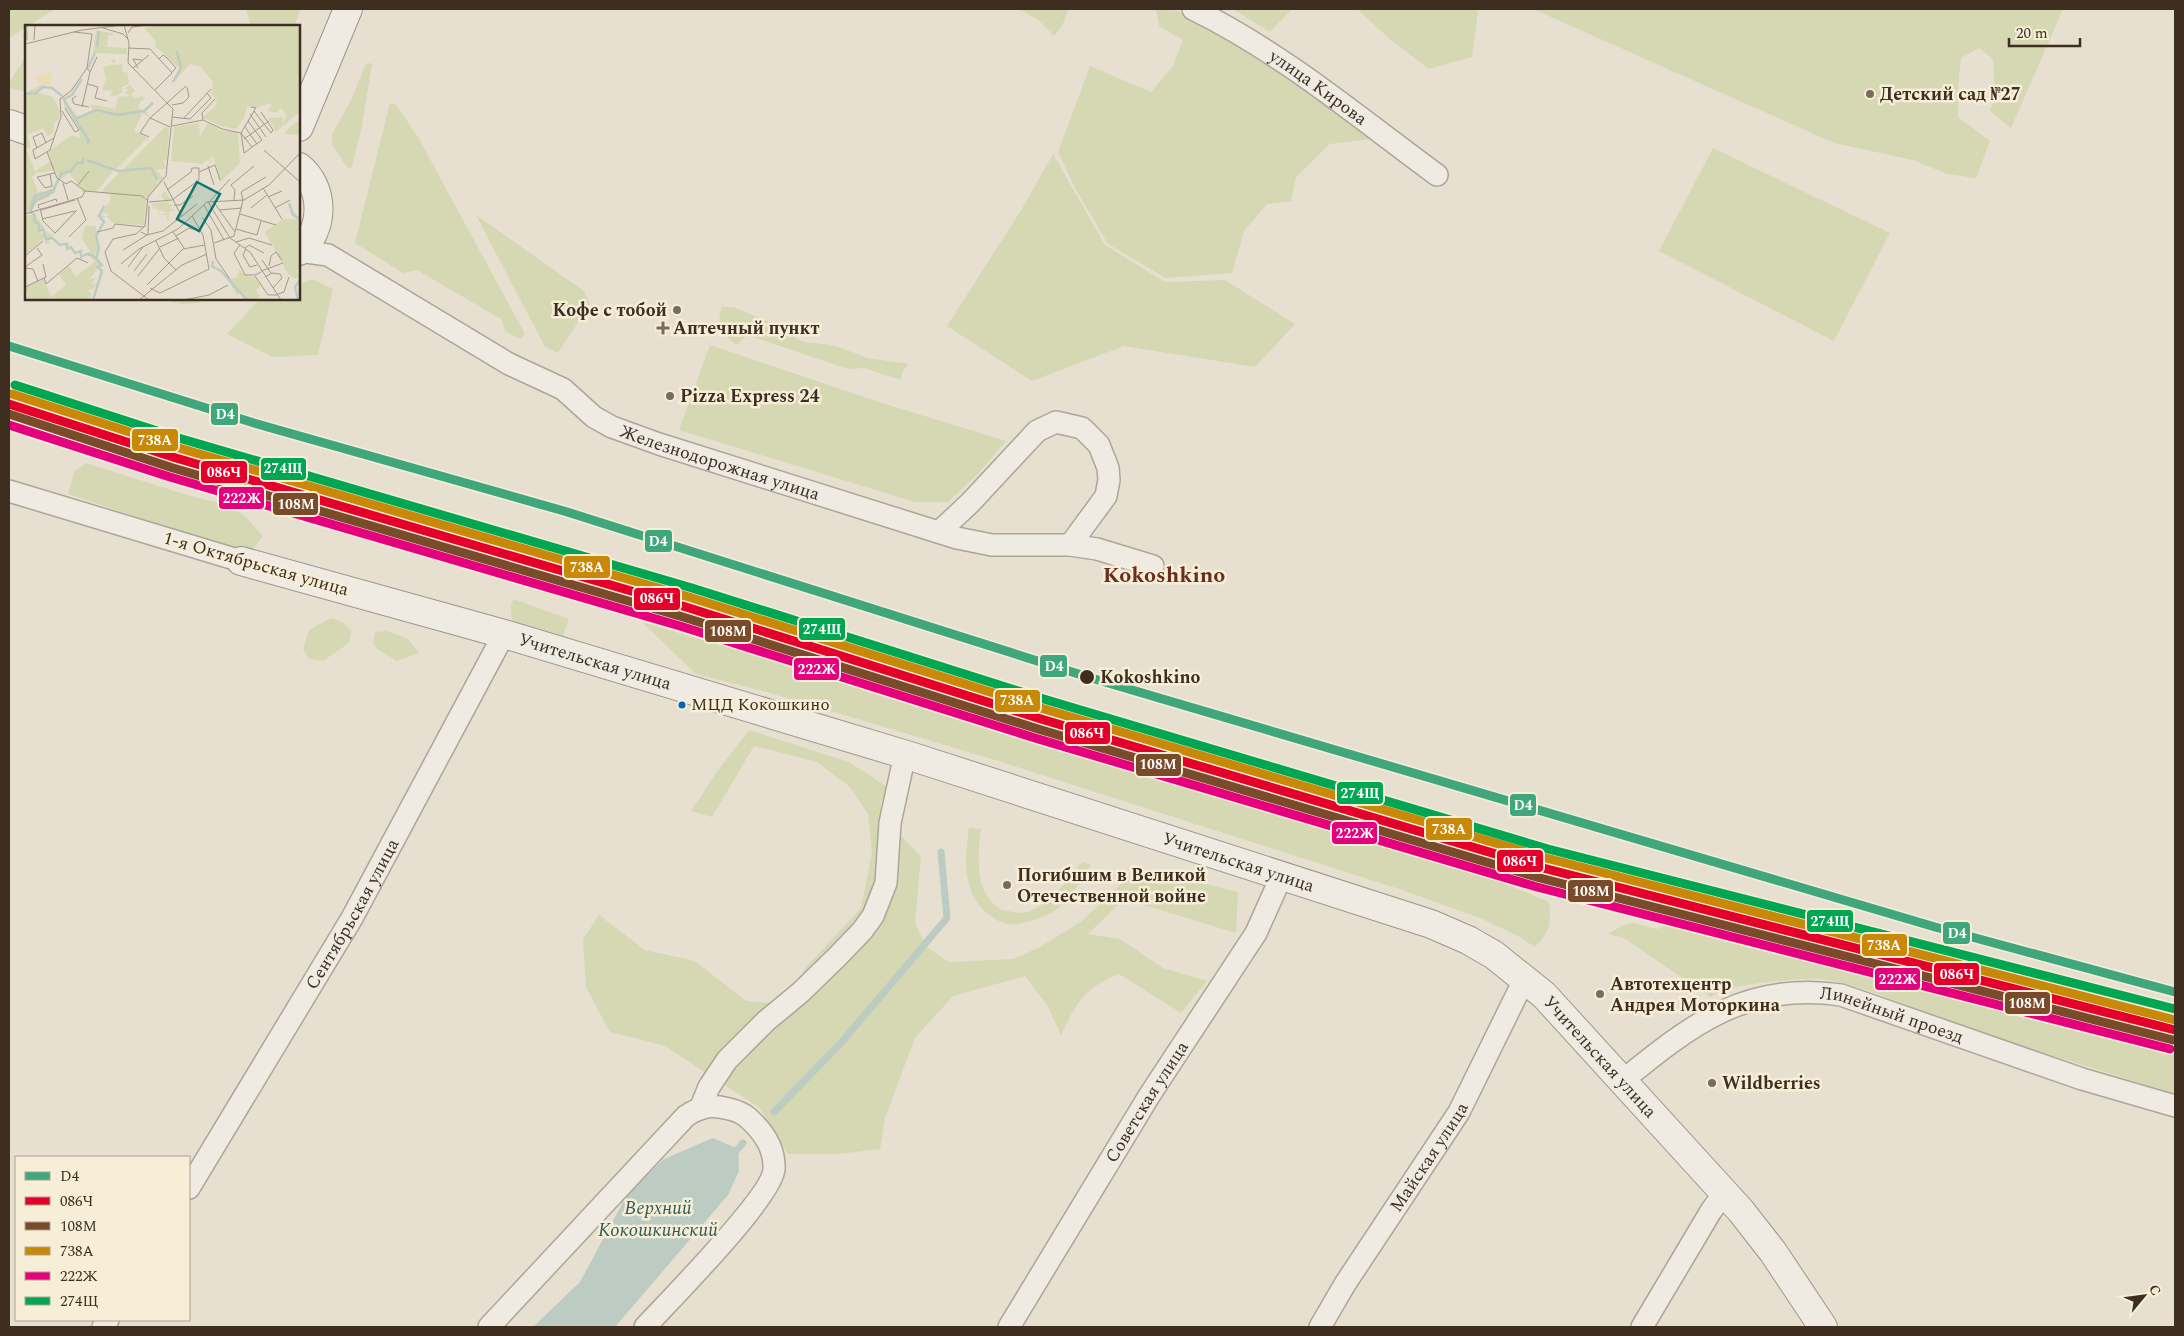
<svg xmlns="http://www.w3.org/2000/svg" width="2184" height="1336" viewBox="0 0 2184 1336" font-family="Spectral,serif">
<rect width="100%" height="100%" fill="#e7e0d1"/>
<g fill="#d6d7b3">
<polygon points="9,9 55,9 9,38"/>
<polygon points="246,9 301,9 294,26 251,26"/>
<polygon points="1019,9 1069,9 1062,26 1054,36 1038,20"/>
<polygon points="1156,9 1177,11 1225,32 1380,138 1330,144 1296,177 1291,201 1267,204 1244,231 1232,273 1166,278 1108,244 1076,190 1058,152 1090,66 1151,92 1173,66 1183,40 1159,26"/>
<polygon points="1233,9 1292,9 1270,32"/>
<polygon points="1357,9 1476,9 1478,12 1472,57 1429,69 1391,40"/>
<polygon points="1533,9 2063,9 2011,128 1990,111 1995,96 1993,59 1979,48 1961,58 1958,87 1958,117 1990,141 1976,178 1947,174 1913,160 1834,143"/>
<polygon points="26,56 26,92 9,88 9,83"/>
<polygon points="368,63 372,64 362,126 351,169 346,166 332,144 332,134 351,100 365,66"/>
<polygon points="390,103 396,105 418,137 525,334 520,339 505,331 501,319 417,270 403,273 355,243"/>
<polygon points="1713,148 1890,233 1834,341 1659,251"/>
<polygon points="1053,154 1105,245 1165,282 1225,280 1295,324 1255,367 1124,346 1032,381 947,326 1020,212"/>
<polygon points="476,215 584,291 590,304 558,353 545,347"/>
<polygon points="312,279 333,289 318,355 273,357 227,334 260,299 299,299 299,285"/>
<polygon points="164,299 202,299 200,303 181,304"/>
<path d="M722,307H733L772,323L803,342L824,344L842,348L867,358L909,364L903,371L900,380L864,368L848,369L747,335L737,345C724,337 715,323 722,307Z"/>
<polygon points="710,345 882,403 1006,441 977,475 948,502 915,502 679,430"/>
<polygon points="86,463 187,495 224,504 244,515 263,536 251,551 222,545 68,494 74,472"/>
<path d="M513,599L569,619L561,641L515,625C509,616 510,609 513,599Z"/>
<polygon points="331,618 342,622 351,630 349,643 323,661 309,659 303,649 309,630"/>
<path d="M642,622L1448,860L1549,902C1551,924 1551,930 1535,947L1516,935L1480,918L1399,889L995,760L767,692L696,674Z"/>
<polygon points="387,631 407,638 419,653 397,661 377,649 373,643 375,632"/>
<path d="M749,730L849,762L889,788L881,801V814L921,857L915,922L926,947L949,962L1013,959L1040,947L1082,921L1124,881L1140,871L1174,876L1238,892L1236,933L1124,899L1088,934L1120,939L1163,968L1207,981L1181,1013L1119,974C1084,988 1077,1002 1061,1035L1047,1005L1025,976L953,996L915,1038L885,1118L880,1149L838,1154H788L760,1108L665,1046L610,1032L586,987L583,939L599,915L645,950L695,961L746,1001L783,1004L807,966L861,908L872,853L868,814L850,787L817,762L754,746L712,817L691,811L716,773Z"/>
<path d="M969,828L981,829C978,848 976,880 987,896C990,901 996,906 1001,910C1009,911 1020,914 1028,912C1051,904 1068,880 1082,862L1091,865C1082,880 1072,896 1058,908C1049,916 1035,920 1023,923C1011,926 1001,924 991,916C962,896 964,859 969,828Z"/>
<path d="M1691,893L1937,963L2175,1044V1094C2099,1070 2023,1047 1947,1021C1906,1007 1865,985 1822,979C1803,977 1742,984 1724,990C1719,992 1715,995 1710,997L1624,938L1608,934L1624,925L1634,923L1657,929L1678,920Z"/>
</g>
<polygon fill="#bcccc2" points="713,1138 738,1149 739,1171 728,1195 615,1327 533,1327 580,1282 628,1193 664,1159"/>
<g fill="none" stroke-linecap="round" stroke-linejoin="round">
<g stroke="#bcccc2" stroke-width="7">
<polyline points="774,1112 840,1044 947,918 941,852"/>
<polyline points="732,1156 743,1143"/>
</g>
<defs>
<g id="street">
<path id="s1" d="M1193,9C1281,52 1358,117 1437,175"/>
<path id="s2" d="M299,251L328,255L509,364L563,389L594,417L612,427L659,444L957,538L992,545H1070L1097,549L1153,566"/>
<polyline points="9,491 241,561"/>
<polyline points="939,532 970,503 1037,431 1056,422 1082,428 1099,445 1108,468 1109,480 1106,496 1070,545"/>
<path id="s3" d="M1622,1081C1691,1025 1746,981 1841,995L2082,1079L2175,1106"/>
<polyline points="700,1109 709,1087 727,1060 766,1021 801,992 838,956 862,931 873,916 886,883 890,823 905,754"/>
<path id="s4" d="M189,1188L352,918L504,634"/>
<polyline points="103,1327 108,1320"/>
<path d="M489,1327L686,1116C692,1112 699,1108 707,1107C717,1105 739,1110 747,1117C762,1130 775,1148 774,1169C773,1196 669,1301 645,1327"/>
<path id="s5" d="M1009,1327L1149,1096L1256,933L1282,875"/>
<path id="s6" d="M1320,1327L1345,1284L1459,1112L1525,978"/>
<polyline points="1642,1327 1711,1211 1724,1193"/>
</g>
<g id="secondary">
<polyline points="9,124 26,130"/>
<polyline points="299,127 348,9"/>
<path d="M299,167C325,188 325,230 299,251"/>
<path id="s7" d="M241,561L504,634L910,756L1431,924L1468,940L1494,955L1544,995L1741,1211L1773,1252L1823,1327"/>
</g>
</defs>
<use href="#street" stroke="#ada599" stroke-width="24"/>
<use href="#secondary" stroke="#9c958a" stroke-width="30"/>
<use href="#street" stroke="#efebe3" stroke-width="21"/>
<use href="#secondary" stroke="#efebe3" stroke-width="28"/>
<defs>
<polyline id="rail-1" points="9,346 254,423 564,511 1088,677 1935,927 2175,992"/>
<polyline id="rail-2" points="9,404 176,458 686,607 1041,719 1543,868 2175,1030"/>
<polyline id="rail-3" points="9,414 173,468 683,617 1038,729 1540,878 2173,1040"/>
<polyline id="rail-4" points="12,394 179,448 689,597 1044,709 1546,858 2175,1020"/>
<polyline id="rail-5" points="9,425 170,477 680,626 1035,738 1537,887 2170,1049"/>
<polyline id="rail-6" points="15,385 182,439 692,588 1047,700 1548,849 2175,1009"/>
</defs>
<use href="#rail-1" stroke="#f7eed8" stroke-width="12"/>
<use href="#rail-2" stroke="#f7eed8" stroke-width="12"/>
<use href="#rail-3" stroke="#f7eed8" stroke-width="12"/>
<use href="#rail-4" stroke="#f7eed8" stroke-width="12"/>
<use href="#rail-5" stroke="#f7eed8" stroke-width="12"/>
<use href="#rail-6" stroke="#f7eed8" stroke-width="12"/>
<use href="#rail-1" stroke="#3fa77b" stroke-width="9"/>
<use href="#rail-2" stroke="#e4002b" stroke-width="9"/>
<use href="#rail-3" stroke="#7a4b2a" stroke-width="9"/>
<use href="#rail-4" stroke="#c88808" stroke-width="9"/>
<use href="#rail-5" stroke="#e5007d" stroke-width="9"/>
<use href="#rail-6" stroke="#00a651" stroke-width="9"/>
</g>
<g fill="#786c5e" stroke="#f7eed8" stroke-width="2">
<circle cx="1870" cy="94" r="5"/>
<circle cx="677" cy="310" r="5"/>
<path d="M660.5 320.5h5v5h5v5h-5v5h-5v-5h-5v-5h5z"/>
<circle cx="670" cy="396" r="5"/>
<circle cx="1007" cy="885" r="5"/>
<circle cx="1600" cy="994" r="5"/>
<circle cx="1712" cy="1083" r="5"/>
</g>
<circle fill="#3d2e20" stroke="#f7eed8" stroke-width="2" cx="1087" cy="677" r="8"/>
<circle fill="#0065bd" stroke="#f7eed8" stroke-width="2" cx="682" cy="705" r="4.5"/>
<g text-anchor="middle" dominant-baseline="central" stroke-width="5" stroke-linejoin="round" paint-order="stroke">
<g font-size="17" fill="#3d2e20" stroke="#f7eed8" text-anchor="start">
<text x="691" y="705">МЦД Кокошкино</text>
</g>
<g font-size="18" fill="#3d2e20" stroke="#f7eed8">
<text stroke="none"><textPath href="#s1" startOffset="148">улица Кирова</textPath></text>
<text stroke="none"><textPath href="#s2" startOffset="476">Железнодорожная улица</textPath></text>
<text transform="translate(256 564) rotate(16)">1-я Октябрьская улица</text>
<text stroke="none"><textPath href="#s7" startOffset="368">Учительская улица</textPath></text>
<text stroke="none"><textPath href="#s7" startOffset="1042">Учительская улица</textPath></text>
<text stroke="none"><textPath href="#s4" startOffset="319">Сентябрьская улица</textPath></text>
<text stroke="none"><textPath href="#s3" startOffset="298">Линейный проезд</textPath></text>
<text stroke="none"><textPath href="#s7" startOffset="1462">Учительская улица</textPath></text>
<text stroke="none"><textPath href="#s5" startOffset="264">Советская улица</textPath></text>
<text stroke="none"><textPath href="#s6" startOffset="202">Майская улица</textPath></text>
</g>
<g font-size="18" font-weight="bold" fill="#3d2e20" stroke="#f7eed8" text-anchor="start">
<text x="1880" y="94">Детский сад №27</text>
<text x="667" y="310" text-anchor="end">Кофе с тобой</text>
<text x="673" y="328">Аптечный пункт</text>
<text x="680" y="396">Pizza Express 24</text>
<text x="1017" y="875">Погибшим в Великой<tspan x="1017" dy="21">Отечественной войне</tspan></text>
<text x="1610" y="984">Автотехцентр<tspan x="1610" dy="21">Андрея Моторкина</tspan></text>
<text x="1722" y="1083">Wildberries</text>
</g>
<g font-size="18" font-weight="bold" fill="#3d2e20" stroke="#f7eed8" text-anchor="start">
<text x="1100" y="677">Kokoshkino</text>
</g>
<g font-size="19" font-style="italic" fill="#2f5d5a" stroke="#f7eed8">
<text x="658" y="1208">Верхний<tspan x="658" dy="22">Кокошкинский</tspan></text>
</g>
<g font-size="22" font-weight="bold" fill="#6b2e1e" stroke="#f7eed8">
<text x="1164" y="575">Kokoshkino</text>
</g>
</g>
<g transform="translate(25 25)">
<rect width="275" height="275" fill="#e7e0d1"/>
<path d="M138,0H275V86L251,107L243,93L258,92L257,99L262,90L256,83L252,88L242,86L247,80L245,78L232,83L222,81L219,93L211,104L194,101L178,92L190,82L192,76L186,68L188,57L176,42L165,39L149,57L156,45L130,21L131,16L119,3ZM71,5L91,9L83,11L82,22L102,23V29L68,28ZM90,34V40L97,39L98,48L102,47L104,59L97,62V68L90,71H85L88,66L77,65L81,53L78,42L90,39L85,35ZM16,60L20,61L10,67L28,72L35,86L34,94L29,98L28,108L23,111L18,103L2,110L6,122L1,124L11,148L8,152L5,148L13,166L10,168L17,166L19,170L32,162L22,174L13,176L6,186L0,187V68ZM105,60L110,66L106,69L109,73L117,71L120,74L115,77L113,84L119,85L127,77L129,79L121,86L125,93L115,86H113L117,89L109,106L123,113L91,144L73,137L88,146L72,166L56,167L57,164L44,148L35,155L30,145L12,148L11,145L26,136L23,127L47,110L55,113L52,96L39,80V73L53,92L67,85L65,79L90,84L93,72L105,71L100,68L104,64H98ZM275,95V110L259,109L264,103ZM174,98L175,112L183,98L197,106L213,107L215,138L193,159L195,156L188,131L184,134L187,136L185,140L184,134L177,139L146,136L149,102ZM140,102L144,103L142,135L138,136L142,143L131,145L139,153L122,173L116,171H104L118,172L121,175L119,200L87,198L83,192L74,193L76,189L81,192L84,189L75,187L85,177V169L78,168V164L94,148L91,145L97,146ZM140,166L145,175L142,177H145L141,179H145L148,181L144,183L150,185L145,186H150H145L143,194L148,196L142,195V190L134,189L133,186L135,189L144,188L132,185L131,180L130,185L126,179L132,178H126L141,177L136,171ZM264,182L275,194V252L269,254L261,246L240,207L258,194H272ZM54,186L23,216L20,212L26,218L21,219L19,213L0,230V190H10L19,202L12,205L20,212L16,208L21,209L19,205L27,210ZM60,201H71L73,225V229H68L76,240L63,255L70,253L67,259L72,258L67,266V262L63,266L67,269L63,275H0L3,271L0,262L18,254L26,272L41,260L34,249L44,241L51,252L70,236L63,230L56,231L65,226L57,214ZM215,245L221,251L230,252L236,261L231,265L235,271L229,275H223L215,266L212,271L204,256L209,261L204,254L211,253Z" fill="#d6d7b3"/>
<path d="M27,46L26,60H16L11,56L9,51Z" fill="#eadcb9"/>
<path fill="none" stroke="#bcccc2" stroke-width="2.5" d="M1,0L2,15M72,22L74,6M63,43L70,28M148,57L156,43L152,26M0,69L11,68L18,62L27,63L37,71M38,73L50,94L72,85L92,90L119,86L128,78M39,74L47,70L57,54M50,94L64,116L62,118M62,135L93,146L126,143L132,154M33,155L36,149L46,146L52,138H58V133M264,178L268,190L275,194M5,184L10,171L28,165L33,156M5,187L10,190L9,195L14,200V206L18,204L21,214L27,213L35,220L42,219V224L46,222L50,228L56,226V232L62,229L69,231L77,240L73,242L77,246L68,275M5,187L11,175L28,167L33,155M71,235L74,223L71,211L79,197L74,191L79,181M188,236L187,241L196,246L222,275M273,275L270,262L275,255"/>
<path fill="none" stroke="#a3998a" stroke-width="1" d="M99,0L104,18L103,38L148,84L141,151L123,172L120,201L111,209L88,214L80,227L86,246L124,275M78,3L98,9L103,14M103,8L107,2L123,0M9,15L10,0M0,19L57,5L97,0M103,23L125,24L147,48L130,65M134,34L138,30L143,34L151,43L147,47M108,43L124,30M113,43L108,34L117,35M65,47L72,32M63,59L73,62L70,73L82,76M51,71L47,74L49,79L64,82M147,80L158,78L164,72L162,62M57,82L65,47L62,43M226,82L231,83L229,86L246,108M37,86L50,107L54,105L40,83M236,87L248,105L246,108M225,89L241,112M147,92L165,94L186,73L182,68M125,93L145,102M158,94L186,64M178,95L177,88L190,74M223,96L237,115L219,128L216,108L229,86M147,101L178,95L197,104L216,108L227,122M220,102L232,119M124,112L115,108L125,93L161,61M29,113L25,125L10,134L8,125L29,113L36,92L35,74L46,66L62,43L67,9L49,7M219,114L244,96M12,123L8,112L17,108L21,118M239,125L275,157M22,127L32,153L41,159L46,156L60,166L117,171L122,175M183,141L189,160M174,147L190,140L195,155M25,149L27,161L20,163L12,152H13L25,149L30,148M139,157L157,192M38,158L43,175M53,160L64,146M238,163L257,194M243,172L257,166M209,175L210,165L206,160L229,141M218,175L216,167L241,152M185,176L205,154M188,176L210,207M124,177L147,175L174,155V143H167L166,147L142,165M183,177L205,213M149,180H155L168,171M179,180L199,215M14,183L13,180L31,174L32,177M15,183L18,196L30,208L52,185M226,183L242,170M250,183L265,175M16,185L50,175M194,185L217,183M0,189L57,172L60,166M215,189L251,200M177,192L186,205L191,234L205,254M17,194L50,186M211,204L232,210L236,196M72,207L88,203L90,199L119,202M116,207L122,210L138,206L172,179M148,207L159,223M123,209L124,181M151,211L164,203L176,206M44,212L61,195L52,173M205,213L225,227L256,275M131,216L139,233L151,245M211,217L224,213L247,220M189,218L209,211L218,175M215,220L209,228L220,250H230L236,247M135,222L154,213M220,223L224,220L239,228M221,224L218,230L225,242L232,240M98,225L122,210M0,231L18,216M237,235L246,248M96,239L114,224L153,204L182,177L219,175L244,160L275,128M244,241L246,231L251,227L257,235M0,242L17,230L12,223M103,242L118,222M0,243L8,244L13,256M109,246L122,229M236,246L258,238M113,251L135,223M230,251L243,270H253M240,252L247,248L255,249L257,253L248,263M19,253L21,259L52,233L63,238M122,260L158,224L180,220M0,262L21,252L18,239M125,263L135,268L184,244L178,210L167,191M253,269L259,267L264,252M114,275L157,240L182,229M159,275L184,270L203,260"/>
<path fill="#0f766e" fill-opacity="0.15" stroke="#0f766e" stroke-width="2.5" d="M172,157L195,169L174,206L152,194Z"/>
<rect width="275" height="275" fill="none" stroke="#3d2e20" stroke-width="2.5"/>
</g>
<g stroke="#f7eed8" stroke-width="2">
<rect x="210" y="402" width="29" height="24" rx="5" fill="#3fa77b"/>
<rect x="131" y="428" width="48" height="24" rx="5" fill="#c88808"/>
<rect x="260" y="457" width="47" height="24" rx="5" fill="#00a651"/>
<rect x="200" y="460" width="48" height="24" rx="5" fill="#e4002b"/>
<rect x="218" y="486" width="47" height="24" rx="5" fill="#e5007d"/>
<rect x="272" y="492" width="47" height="24" rx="5" fill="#7a4b2a"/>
<rect x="644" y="529" width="29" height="24" rx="5" fill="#3fa77b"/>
<rect x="563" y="555" width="48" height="24" rx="5" fill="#c88808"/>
<rect x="633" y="587" width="48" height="24" rx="5" fill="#e4002b"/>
<rect x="798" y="617" width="48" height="24" rx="5" fill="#00a651"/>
<rect x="704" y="619" width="48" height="24" rx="5" fill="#7a4b2a"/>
<rect x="1039" y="654" width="29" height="24" rx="5" fill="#3fa77b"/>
<rect x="793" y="657" width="47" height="24" rx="5" fill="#e5007d"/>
<rect x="994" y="689" width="47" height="24" rx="5" fill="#c88808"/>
<rect x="1064" y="721" width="47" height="24" rx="5" fill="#e4002b"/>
<rect x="1135" y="753" width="47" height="24" rx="5" fill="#7a4b2a"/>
<rect x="1336" y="781" width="48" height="24" rx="5" fill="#00a651"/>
<rect x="1509" y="793" width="28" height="24" rx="5" fill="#3fa77b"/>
<rect x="1425" y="817" width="48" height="24" rx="5" fill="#c88808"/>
<rect x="1331" y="821" width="47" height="24" rx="5" fill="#e5007d"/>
<rect x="1496" y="849" width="48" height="24" rx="5" fill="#e4002b"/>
<rect x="1567" y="879" width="47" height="24" rx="5" fill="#7a4b2a"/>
<rect x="1806" y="909" width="48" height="24" rx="5" fill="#00a651"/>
<rect x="1942" y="921" width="29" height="24" rx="5" fill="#3fa77b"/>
<rect x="1861" y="933" width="47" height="24" rx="5" fill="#c88808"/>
<rect x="1933" y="962" width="47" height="24" rx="5" fill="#e4002b"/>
<rect x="1874" y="967" width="47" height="24" rx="5" fill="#e5007d"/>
<rect x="2004" y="991" width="47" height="24" rx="5" fill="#7a4b2a"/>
</g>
<g font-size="14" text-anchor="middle" font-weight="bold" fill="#fff">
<text x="225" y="419">D4</text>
<text x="155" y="445">738А</text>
<text x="283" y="473">274Щ</text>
<text x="224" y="477">086Ч</text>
<text x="242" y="503">222Ж</text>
<text x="296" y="509">108М</text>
<text x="658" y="546">D4</text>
<text x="587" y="572">738А</text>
<text x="657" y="603">086Ч</text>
<text x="822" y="634">274Щ</text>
<text x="728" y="636">108М</text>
<text x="1054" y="671">D4</text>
<text x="817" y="674">222Ж</text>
<text x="1017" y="705">738А</text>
<text x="1087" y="738">086Ч</text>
<text x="1158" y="769">108М</text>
<text x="1360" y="798">274Щ</text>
<text x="1523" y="810">D4</text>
<text x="1449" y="834">738А</text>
<text x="1355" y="838">222Ж</text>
<text x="1520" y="866">086Ч</text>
<text x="1591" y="896">108М</text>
<text x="1830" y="926">274Щ</text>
<text x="1957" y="938">D4</text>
<text x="1884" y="950">738А</text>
<text x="1957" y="979">086Ч</text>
<text x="1898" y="984">222Ж</text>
<text x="2027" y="1008">108М</text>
</g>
<rect width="2184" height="1336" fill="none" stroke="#3d2e20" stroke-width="20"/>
<rect x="15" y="1156" width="175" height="165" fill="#f7eed8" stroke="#ada18e"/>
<rect x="25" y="1172" width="25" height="8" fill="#3fa77b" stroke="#ada18e"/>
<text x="60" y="1181" font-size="15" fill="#3d2e20">D4</text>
<rect x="25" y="1197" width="25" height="8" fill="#e4002b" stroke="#ada18e"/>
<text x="60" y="1206" font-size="15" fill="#3d2e20">086Ч</text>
<rect x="25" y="1222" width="25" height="8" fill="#7a4b2a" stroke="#ada18e"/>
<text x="60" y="1231" font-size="15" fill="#3d2e20">108М</text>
<rect x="25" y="1247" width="25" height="8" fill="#c88808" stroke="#ada18e"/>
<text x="60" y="1256" font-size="15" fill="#3d2e20">738А</text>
<rect x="25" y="1272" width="25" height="8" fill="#e5007d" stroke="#ada18e"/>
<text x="60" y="1281" font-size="15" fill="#3d2e20">222Ж</text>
<rect x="25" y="1297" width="25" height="8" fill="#00a651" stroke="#ada18e"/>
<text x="60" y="1306" font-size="15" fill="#3d2e20">274Щ</text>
<g transform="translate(2144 1296) rotate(61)" stroke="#f7eed8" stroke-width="4" paint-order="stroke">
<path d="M0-4L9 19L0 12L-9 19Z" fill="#3d2e20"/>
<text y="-8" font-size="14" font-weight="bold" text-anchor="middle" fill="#3d2e20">С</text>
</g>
<path d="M2009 38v8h71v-8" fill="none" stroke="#3d2e20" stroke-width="2.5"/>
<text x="2016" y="38" font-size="15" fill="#3d2e20" stroke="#f7eed8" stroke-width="4" paint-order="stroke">20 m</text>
</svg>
